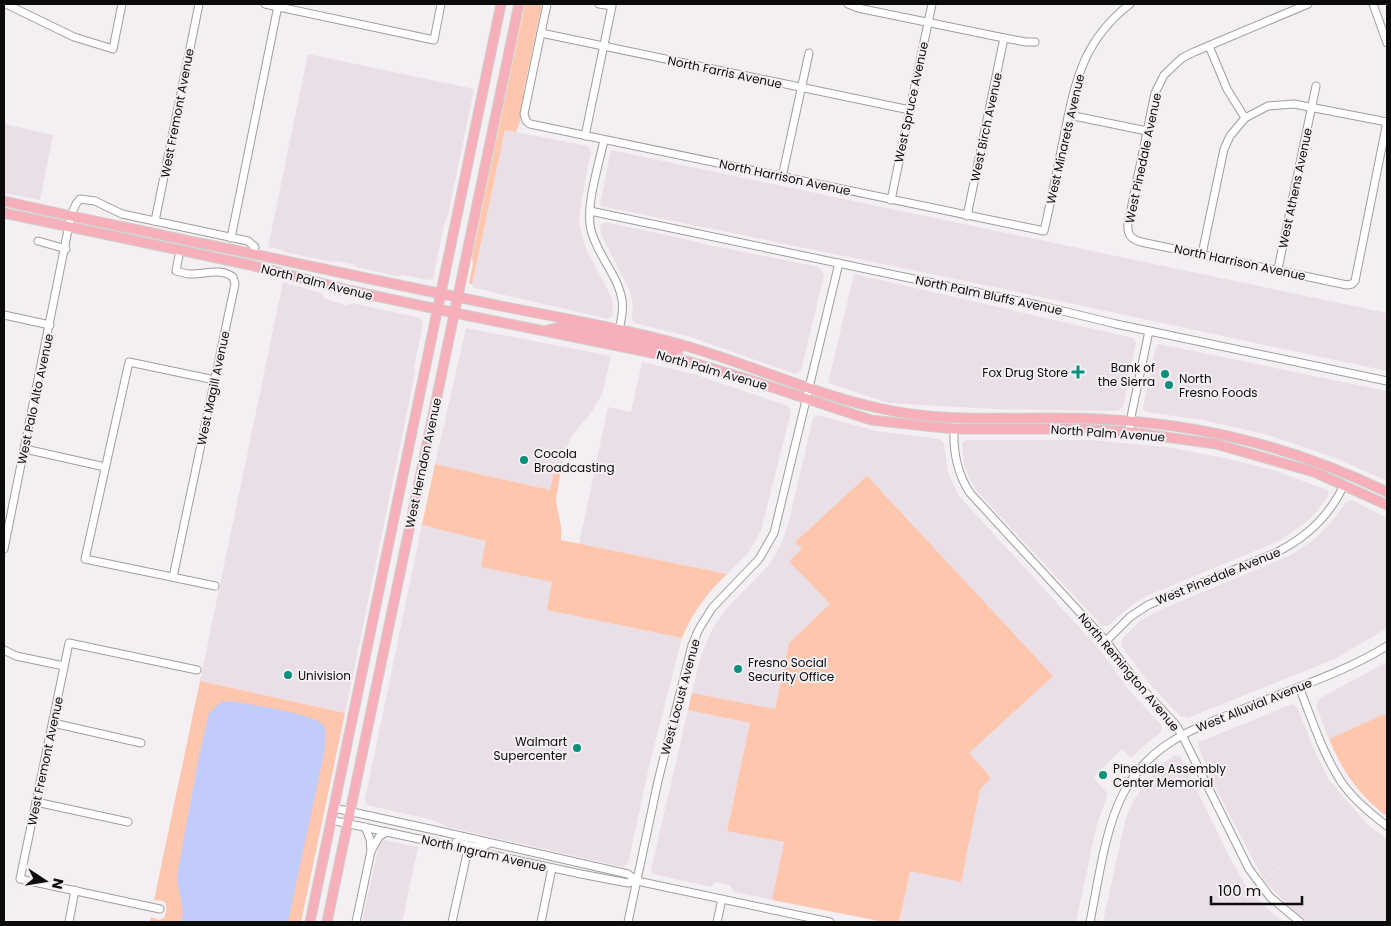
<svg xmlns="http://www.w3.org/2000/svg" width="1391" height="926" viewBox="0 0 1391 926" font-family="Poppins,sans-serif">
<rect width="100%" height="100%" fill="#f3eff2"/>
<g fill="#eadfe6">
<polygon points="308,54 474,89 448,215 444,224 433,279 428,280 403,275 397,276 356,267 353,264 336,261 333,262 284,252 282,250 268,247"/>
<polygon points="4,124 53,135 40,200 4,193"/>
<polygon points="505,130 588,146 591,151 581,203 579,222 583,240 587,251 611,296 613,307 612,316 608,319 475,288 472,285"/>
<polygon points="611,150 1387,313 1387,371 975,283 601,206 600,204"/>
<polygon points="604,222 671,236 704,244 819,267 824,275 801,371 795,374 688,336 634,323 632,319 633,306 630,291 601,234 600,226"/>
<polygon points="854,274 1133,338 1136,343 1123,407 1117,411 993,409 889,403 828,383"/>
<polygon points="283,282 321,293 324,298 347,306 352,303 420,318 423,324 414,367 415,373 345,713 200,681"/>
<polygon points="466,328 611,356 602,394 593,410 570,438 561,469 555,468 550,490 435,464"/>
<polygon points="1159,344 1387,391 1387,481 1333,457 1268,435 1203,420 1146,412 1143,408 1156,346"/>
<polygon points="642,362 694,374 788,406 791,412 761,531 748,553 727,574 579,544 608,407 631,412"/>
<polygon points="818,415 876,431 939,439 944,443 948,473 959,496 1100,650 1129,690 1162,726 1161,732 1146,744 1131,758 1122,749 1093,777 1108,794 1097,824 1076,922 899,922 910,870 961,881 980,788 968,753 818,520 796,542 802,549 790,561 830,604 789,643 775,709 692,693 701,655 713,628 726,609 769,565 781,544 788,525 813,418"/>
<polygon points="966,440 1091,440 1166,447 1225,458 1276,471 1327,490 1329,494 1318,510 1305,523 1281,540 1142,598 1127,609 1108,626 1102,626 976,490 968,475 964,465 962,443"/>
<polygon points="1352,500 1387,518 1387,628 1335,659 1188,718 1180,716 1146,680 1121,645 1122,639 1140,621 1155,612 1291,555 1317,537 1337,515 1346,502"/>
<polygon points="422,525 487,541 481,567 552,582 547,610 682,638 649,766 628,864 623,867 447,827 433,820 367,805 365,799"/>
<polygon points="1387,662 1387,713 1329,739 1316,706 1320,698"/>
<polygon points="1292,704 1297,707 1316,754 1329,780 1368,825 1366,827 1368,825 1387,839 1387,922 1312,922 1302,919 1264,881 1308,842 1264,880 1215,787 1198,746 1199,742"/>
<polygon points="688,710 750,723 727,830 784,842 772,900 734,892 730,885 715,882 711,887 653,874 651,870"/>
<polygon points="1174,755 1180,756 1232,862 1246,885 1266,908 1284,922 1103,922 1125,821 1131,805 1148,779 1161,765"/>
<polygon points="384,840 418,847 402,922 362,922 379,844"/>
</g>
<g fill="#fdc6ad">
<polygon points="525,4 542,4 524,89 520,122 516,132 505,130 472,285 469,283 473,264 472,257"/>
<path d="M435,464L550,490L555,467L561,469L556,500L561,527V540L727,574C707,593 692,613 682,638L547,610L552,582L481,567L486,541L422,525Z"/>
<polygon points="867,476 1053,676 969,753 991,778 980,789 961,882 910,871 899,922 885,922 772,900 784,842 727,831 750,723 688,710 692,693 775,709 789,643 830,604 789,561 802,549 795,542"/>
<path d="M200,681L345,713L301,922H150L151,917L159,920L164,918C166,912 169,905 163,901L154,900Z"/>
<path d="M1387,713V812L1385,815C1358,794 1342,770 1329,739Z"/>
</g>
<path fill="#c1ccfa" d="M231,701C247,704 318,714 324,726C327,732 325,742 325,749L288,922H181C186,905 177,893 177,876L199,756L209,713L221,702Z"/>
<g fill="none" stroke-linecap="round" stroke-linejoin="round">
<defs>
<g id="minor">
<polyline points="6,4 74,37 113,49 122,4"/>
<polyline points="265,4 434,40 441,4"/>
<path d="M547,4L524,114L526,121L530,124L1044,231C1051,201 1057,171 1063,141C1075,84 1081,42 1130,4"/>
<polyline points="848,4 858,8 1004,38 1026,42 1035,42"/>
<path d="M1308,4L1194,52L1182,58L1164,75L1155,93L1128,224C1127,235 1131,239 1141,242L1347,285L1352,284L1355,281L1387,122"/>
<polyline points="1373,4 1387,43"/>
<polyline points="541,33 910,110"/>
<polyline points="1069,115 1147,131"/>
<polyline points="1245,118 1268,106 1294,104 1387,122"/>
<polyline points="585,136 612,6 599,4"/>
<path d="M604,140C599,164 585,207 591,230C597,255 618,275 622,300C624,310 621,320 619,330"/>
<polyline points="782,177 809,53"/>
<polyline points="891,200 932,4"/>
<polyline points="590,211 1038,305 1116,324 1387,381"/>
<polyline points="967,216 1004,38"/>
<polyline points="155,221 199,4"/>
<polyline points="231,238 278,6"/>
<polyline points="38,241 66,249"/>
<polyline points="1202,254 1224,149 1230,136 1245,118 1227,89 1209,46"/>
<polyline points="1278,269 1316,86"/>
<polyline points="4,315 50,325"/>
<polyline points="215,380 129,362 85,559 215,586"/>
<path d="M954,429C953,453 957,473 970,493L1106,641L1136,682L1175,724L1182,735L1249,869L1270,897L1300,922"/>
<polyline points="1129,432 1132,412 1149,331"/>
<polyline points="25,449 105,467"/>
<polyline points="4,549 71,215 76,204 80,199 95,201 122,214 248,241 255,247 253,255"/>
<path d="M173,577L235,284L233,277C219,267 204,275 188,274C184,273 180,272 176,271L180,250"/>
<path d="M1106,641L1130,617L1148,605L1273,554C1305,539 1329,517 1344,485"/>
<polyline points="4,650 16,656 64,666"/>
<path d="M1299,687C1312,719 1323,755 1342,783C1354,800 1371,814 1387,826"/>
<polyline points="53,723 141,743"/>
<polyline points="36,802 128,822"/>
<polyline points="334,808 439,831 628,874 637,881 830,922"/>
<polyline points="331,820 581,874 628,883 637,881"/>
<path d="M456,842C466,844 481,851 489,843"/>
<polyline points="371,851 379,837 386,832"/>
<polyline points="160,909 20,879 69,643 197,670"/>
<polyline points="69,922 75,890"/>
<polyline points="356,922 371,851 370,839 365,827"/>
<polyline points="452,922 468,849"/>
<polyline points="541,922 552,868"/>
<polyline points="628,922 658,781 692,645 699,629 712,608 759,559 774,533 839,263"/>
<polyline points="717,922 722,899"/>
<path d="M1090,922C1098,883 1105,828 1123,794C1151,740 1199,727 1251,706C1297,687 1345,672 1387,646"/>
</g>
<g id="major">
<path d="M4,201C64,215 125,227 185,240C281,259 376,281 472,300C537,314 603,324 668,341C739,359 806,392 878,408C951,425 1025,415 1099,419C1203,424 1293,447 1387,492"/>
<polyline points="4,213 250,265 352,291 465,315 677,358 744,378 871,420 954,429 1082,429 1129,432 1216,444 1314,472 1387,505"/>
<polyline points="548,330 560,327 606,336 616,334 619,330"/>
<polyline points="613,345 617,342 626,339 679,349"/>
<polyline points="310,922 501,4"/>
<polyline points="327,922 519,4"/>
</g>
</defs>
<use href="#minor" stroke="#a19d9f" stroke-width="9"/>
<use href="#major" stroke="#cecece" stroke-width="11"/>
<use href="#minor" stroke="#fff" stroke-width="7"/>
<use href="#major" stroke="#f7b0ba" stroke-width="9"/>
</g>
<g fill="#07907a" stroke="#f3eff2" stroke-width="2">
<path d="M1075.5 364.5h5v5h5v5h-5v5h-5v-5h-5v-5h5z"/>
<circle cx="1165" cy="374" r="5"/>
<circle cx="1169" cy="385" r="5"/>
<circle cx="524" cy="460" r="5"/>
<circle cx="738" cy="669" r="5"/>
<circle cx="288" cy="675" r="5"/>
<circle cx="577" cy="748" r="5"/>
<circle cx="1103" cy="775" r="5"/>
</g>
<g text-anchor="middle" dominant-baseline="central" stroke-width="4" stroke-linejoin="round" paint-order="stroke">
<g font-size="12" fill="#0c0b0c" stroke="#f3eff2">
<text transform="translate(725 72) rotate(12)">North Farris Avenue</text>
<text transform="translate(911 102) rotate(-78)">West Spruce Avenue</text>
<text transform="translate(177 113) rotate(-79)">West Fremont Avenue</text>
<text transform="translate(986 127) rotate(-78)">West Birch Avenue</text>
<text transform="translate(1065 139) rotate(-77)">West Minarets Avenue</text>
<text transform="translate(1143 158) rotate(-78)">West Pinedale Avenue</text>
<text transform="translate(785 177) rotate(12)">North Harrison Avenue</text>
<text transform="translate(1295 188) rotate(-78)">West Athens Avenue</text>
<text transform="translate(1240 262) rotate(12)">North Harrison Avenue</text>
<text transform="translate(317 282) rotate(14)">North Palm Avenue</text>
<text transform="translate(989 295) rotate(12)">North Palm Bluffs Avenue</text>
<text transform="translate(712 370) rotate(16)">North Palm Avenue</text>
<text transform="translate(213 388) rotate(-78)">West Magill Avenue</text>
<text transform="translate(35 399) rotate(-78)">West Palo Alto Avenue</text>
<text transform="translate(1108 433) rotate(4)">North Palm Avenue</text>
<text transform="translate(423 463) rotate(-78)">West Herndon Avenue</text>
<text transform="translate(1218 576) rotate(-22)">West Pinedale Avenue</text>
<text transform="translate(1129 672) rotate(50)">North Remington Avenue</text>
<text transform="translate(680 697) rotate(-75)">West Locust Avenue</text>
<text transform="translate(1254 705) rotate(-22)">West Alluvial Avenue</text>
<text transform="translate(45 761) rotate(-78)">West Fremont Avenue</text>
<text transform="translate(484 853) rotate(13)">North Ingram Avenue</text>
</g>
<g font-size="12" fill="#0c0b0c" stroke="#f3eff2" text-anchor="start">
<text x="1155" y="367" text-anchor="end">Bank of<tspan x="1155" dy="14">the Sierra</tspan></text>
<text x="1068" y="372" text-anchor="end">Fox Drug Store</text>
<text x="1179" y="378">North<tspan x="1179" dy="14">Fresno Foods</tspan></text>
<text x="534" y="453">Cocola<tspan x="534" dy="14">Broadcasting</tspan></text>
<text x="748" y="662">Fresno Social<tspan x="748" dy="14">Security Office</tspan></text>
<text x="298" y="675">Univision</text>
<text x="567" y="741" text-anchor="end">Walmart<tspan x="567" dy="14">Supercenter</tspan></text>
<text x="1113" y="768">Pinedale Assembly<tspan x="1113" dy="14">Center Memorial</tspan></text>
</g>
</g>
<rect width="1391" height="926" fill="none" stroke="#0c0b0c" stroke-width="10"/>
<g transform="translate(45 881) rotate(102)" stroke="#f3eff2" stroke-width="4" paint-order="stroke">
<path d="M0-4L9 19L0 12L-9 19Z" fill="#0c0b0c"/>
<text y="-8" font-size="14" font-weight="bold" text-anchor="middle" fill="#0c0b0c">N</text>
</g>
<path d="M1211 896v8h91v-8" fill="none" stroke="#0c0b0c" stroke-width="2.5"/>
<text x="1218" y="896" font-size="15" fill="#0c0b0c" stroke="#f3eff2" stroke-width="4" paint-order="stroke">100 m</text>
</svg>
